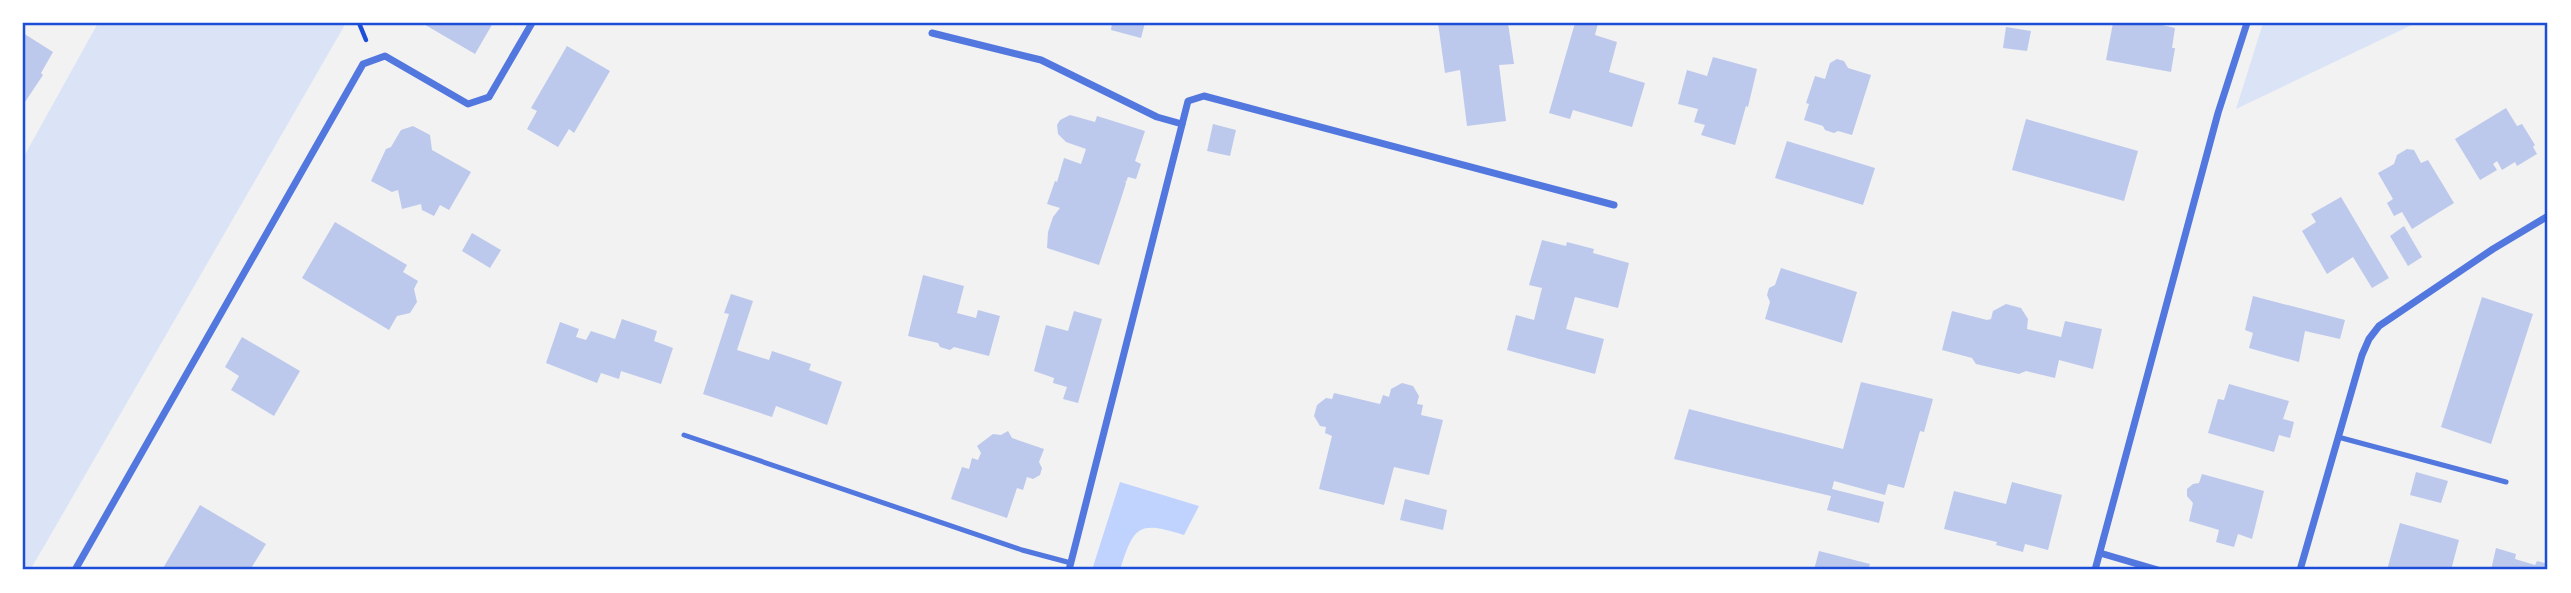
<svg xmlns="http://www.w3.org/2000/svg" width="2571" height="593" viewBox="0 0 2571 593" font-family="Signika,sans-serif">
<rect width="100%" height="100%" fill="#f2f2f2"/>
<g fill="#dbe4f7">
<polygon points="98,23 346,23 46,543 30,570 23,570 23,158"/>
<polygon points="2263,23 2416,23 2236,109"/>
</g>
<path fill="#bfd3fe" d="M1120,482L1199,506L1184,535C1139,521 1134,525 1120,570H1092Z"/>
<g fill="#bdc9ec">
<polygon points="422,23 493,23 475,54"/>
<polygon points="1112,23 1145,23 1141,38 1111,30"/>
<polygon points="1438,23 1508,23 1514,64 1499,65 1506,121 1467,126 1460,70 1445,73"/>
<polygon points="1575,23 1598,23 1595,35 1617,42 1609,72 1645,83 1632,127 1573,110 1570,119 1549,113"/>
<polygon points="2113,23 2163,23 2162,25 2175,28 2172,48 2175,48 2171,72 2106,60"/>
<polygon points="2006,27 2031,31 2027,51 2003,48"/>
<polygon points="23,33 53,52 41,73 43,75 23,105"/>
<polygon points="567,46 610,71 574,133 569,129 558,147 527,129 537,111 531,108"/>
<polygon points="1713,57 1757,69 1748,107 1746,106 1735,145 1701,135 1705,125 1694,122 1698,109 1678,104 1687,70 1707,76"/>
<polygon points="1837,59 1844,61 1848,68 1871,75 1852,135 1838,131 1834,133 1825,130 1823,126 1804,120 1809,104 1806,103 1815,76 1825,79 1830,63"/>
<polygon points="2506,108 2517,126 2522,124 2535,145 2533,147 2537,154 2517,166 2515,162 2502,170 2497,161 2493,164 2497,170 2480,180 2455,139"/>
<polygon points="1070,115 1095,122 1097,116 1145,131 1135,161 1141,164 1136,179 1128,177 1126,182 1124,181 1126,183 1120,202 1099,265 1047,248 1048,232 1053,217 1060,208 1047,204 1055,181 1057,182 1064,158 1081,164 1086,149 1066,142 1058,134 1057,125 1060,120"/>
<polygon points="2026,119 2138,151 2124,201 2012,170"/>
<polygon points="1213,124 1236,130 1230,156 1207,151"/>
<polygon points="413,126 430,135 432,150 471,172 449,210 440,205 434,216 422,210 421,204 402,209 398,190 392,192 371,181 386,149 391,147 401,130"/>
<polygon points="1787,141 1875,168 1863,205 1775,178"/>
<polygon points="2407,149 2414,150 2421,163 2428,160 2454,203 2412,229 2402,212 2394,216 2387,203 2393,199 2378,173 2394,164 2397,155"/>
<polygon points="2341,197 2389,278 2372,288 2353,257 2327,274 2302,231 2316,222 2311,214"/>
<polygon points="335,222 407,265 403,272 418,281 414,289 417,302 410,313 397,316 389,330 302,278"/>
<polygon points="2404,226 2422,257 2408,266 2390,236"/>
<polygon points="472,233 501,250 490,268 462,251"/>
<polygon points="1542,240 1566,246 1567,242 1594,249 1593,253 1629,263 1618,308 1575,297 1566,329 1604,339 1595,374 1507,350 1516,315 1534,320 1542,288 1529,285"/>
<polygon points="1781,268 1857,292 1842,343 1765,319 1770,302 1767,295 1769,288 1775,285"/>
<polygon points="923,275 964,286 957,313 976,318 978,310 1000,316 989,356 954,347 950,350 940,347 938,343 908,336"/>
<polygon points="731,294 753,301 737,350 769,360 772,351 811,364 809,370 842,382 827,425 776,406 772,417 703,394 729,314 724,313"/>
<polygon points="2253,296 2345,320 2340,339 2305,331 2299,362 2249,348 2253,333 2245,330"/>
<polygon points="2482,297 2533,314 2491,444 2441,427"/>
<polygon points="2006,304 2021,308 2028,319 2027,329 2061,337 2065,321 2102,329 2093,369 2059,360 2055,378 2026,371 2019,374 1976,364 1972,358 1942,350 1952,311 1987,320 1991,319 1993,311"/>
<polygon points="1074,311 1102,319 1078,403 1063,399 1067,387 1053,383 1054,378 1034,371 1046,325 1068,331"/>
<polygon points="622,319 657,331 654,341 673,348 661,384 621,371 619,379 601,373 597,383 546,363 560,322 579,329 576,337 586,340 591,331 615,339"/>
<polygon points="242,337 300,371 274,416 231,390 239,376 225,367"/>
<polygon points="1861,382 1933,399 1924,432 1920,431 1904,488 1888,484 1885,495 1834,481 1832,489 1884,502 1879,523 1827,510 1831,496 1674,459 1689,409 1843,449"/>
<polygon points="1402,383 1413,386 1419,396 1417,404 1423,405 1421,415 1443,420 1429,475 1394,467 1384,505 1319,489 1332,436 1325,433 1326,427 1320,426 1314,416 1317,405 1326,398 1332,399 1334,393 1380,404 1383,395 1389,397 1391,389"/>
<polygon points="2229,384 2289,401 2283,419 2294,422 2290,438 2279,435 2274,452 2208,433 2218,399 2224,400"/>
<polygon points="1008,431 1012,438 1044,449 1039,462 1042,468 1040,475 1033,479 1027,477 1023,490 1017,488 1007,518 951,499 962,467 969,469 972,458 978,460 981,453 977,446 993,434 1001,435"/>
<polygon points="2416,472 2448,481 2441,503 2410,495"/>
<polygon points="2202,474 2264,491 2252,539 2238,534 2234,547 2216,542 2219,530 2189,521 2193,503 2187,496 2187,489 2193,484 2199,483"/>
<polygon points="2012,482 2062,495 2048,550 2025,544 2023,552 1996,545 1997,542 1944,529 1954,491 2006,504"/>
<polygon points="1405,499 1447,510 1443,530 1400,520"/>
<polygon points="200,505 266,544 250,570 162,570"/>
<polygon points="2400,523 2459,540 2451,570 2387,570"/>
<polygon points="2496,548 2516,554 2515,559 2535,565 2537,561 2548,564 2548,570 2491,570"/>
<polygon points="1819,551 1870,564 1868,570 1814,570"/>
</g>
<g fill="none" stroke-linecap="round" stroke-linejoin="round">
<polyline stroke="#1d4ed8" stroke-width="4.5" points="359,23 366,40"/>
<g stroke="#5277de" stroke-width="5">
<polyline points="684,435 1022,550 1071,563"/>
<polyline points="2338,437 2506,482"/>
</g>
<g stroke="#5277de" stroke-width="7">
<polyline points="932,33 1041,60 1157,117 1182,124"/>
<polyline points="2100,553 2158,570"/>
<polyline points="75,570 363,64 385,56 468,104 489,97 532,23"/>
<polyline points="1069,570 1188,101 1204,96 1614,205"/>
<polyline points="2095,570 2218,113 2247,23"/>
<polyline points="2300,570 2362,355 2369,339 2379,326 2493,249 2548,216"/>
</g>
</g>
<rect width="2571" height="593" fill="none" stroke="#ffffff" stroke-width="49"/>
<rect x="24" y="24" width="2522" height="544" fill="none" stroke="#1d4ed8" stroke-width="2.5"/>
</svg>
